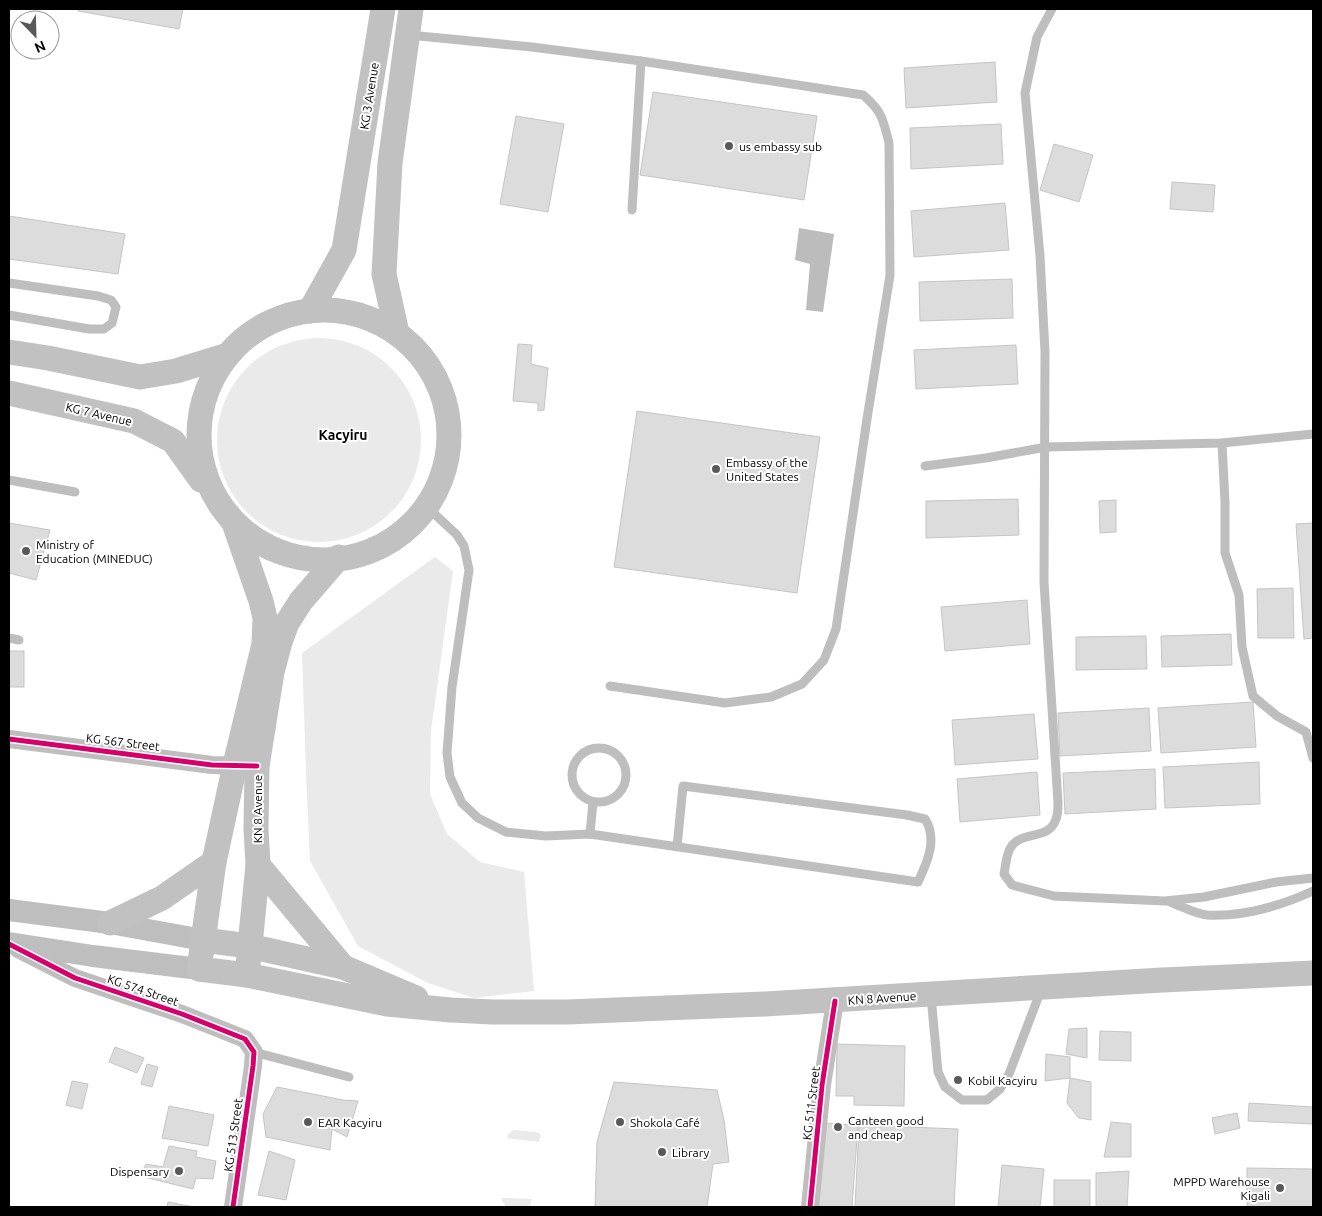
<svg xmlns="http://www.w3.org/2000/svg" width="1322" height="1216" viewBox="0 0 1322 1216" font-family="Ubuntu,sans-serif">
<rect width="100%" height="100%" fill="#fff"/>
<g fill="#eaeaea">
<circle cx="319" cy="440" r="102"/>
<polygon points="435,557 453,571 431,731 430,794 447,834 480,862 524,872 534,991 474,998 428,983 358,946 310,861 306,773 302,653"/>
<polygon points="513,1130 537,1132 541,1135 539,1142 507,1138 508,1134"/>
<polygon points="501,1198 532,1199 529,1207 506,1207 502,1201"/>
</g>
<polygon fill="#bcbcbc" points="799,228 834,234 823,312 806,310 810,264 795,260"/>
<g fill="#dcdcdc" stroke="#c5c5c5">
<polygon points="78,9 183,9 179,29 78,11"/>
<polygon points="995,62 997,102 906,108 904,68"/>
<polygon points="653,92 817,116 804,200 640,175"/>
<polygon points="516,116 564,124 548,212 500,204"/>
<polygon points="1001,124 1003,164 911,169 910,128"/>
<polygon points="1054,144 1093,155 1079,202 1040,190"/>
<polygon points="1172,182 1215,185 1213,212 1170,209"/>
<polygon points="1005,203 1009,250 914,257 911,211"/>
<polygon points="9,216 125,234 118,274 9,259"/>
<polygon points="1012,279 1013,318 920,321 919,282"/>
<polygon points="518,344 532,345 531,364 548,368 544,410 538,411 538,403 513,401"/>
<polygon points="1016,345 1018,384 916,389 914,350"/>
<polygon points="637,411 820,437 797,593 614,567"/>
<polygon points="1018,499 1019,535 926,538 926,501"/>
<polygon points="1116,500 1116,532 1100,533 1099,501"/>
<polygon points="9,523 50,530 36,580 9,573"/>
<polygon points="1313,523 1313,638 1304,639 1296,524"/>
<polygon points="1293,588 1294,638 1258,638 1257,589"/>
<polygon points="1027,600 1030,644 945,651 941,607"/>
<polygon points="1231,634 1232,665 1162,667 1161,636"/>
<polygon points="1146,636 1147,669 1076,670 1076,637"/>
<rect x="9" y="651" width="15" height="36"/>
<polygon points="1253,702 1256,747 1161,753 1158,708"/>
<polygon points="1149,708 1151,751 1060,756 1058,713"/>
<polygon points="1034,714 1038,759 955,765 952,720"/>
<polygon points="1259,762 1260,804 1165,808 1163,767"/>
<polygon points="1155,769 1156,809 1065,814 1063,773"/>
<polygon points="1037,772 1040,815 960,822 957,779"/>
<polygon points="1087,1028 1087,1058 1066,1054 1069,1029"/>
<polygon points="1100,1031 1131,1032 1131,1061 1099,1060"/>
<polygon points="837,1044 905,1046 904,1106 854,1105 854,1096 836,1096"/>
<polygon points="115,1047 144,1058 137,1073 109,1062"/>
<polygon points="1046,1054 1070,1057 1070,1078 1045,1081"/>
<polygon points="147,1064 158,1067 152,1087 141,1084"/>
<polygon points="1070,1078 1091,1082 1091,1120 1079,1118 1067,1103"/>
<polygon points="72,1081 88,1084 82,1109 66,1105"/>
<polygon points="614,1082 717,1090 724,1120 729,1162 713,1164 707,1207 595,1207 597,1142"/>
<polygon points="277,1087 343,1100 358,1101 347,1137 332,1129 330,1150 266,1137 263,1114"/>
<polygon points="1249,1103 1313,1107 1313,1124 1248,1121"/>
<polygon points="169,1106 214,1115 208,1146 162,1138"/>
<polygon points="1237,1113 1240,1128 1215,1134 1212,1118"/>
<polygon points="1111,1122 1131,1124 1131,1157 1104,1157"/>
<polygon points="823,1123 858,1125 852,1207 818,1207"/>
<polygon points="859,1125 958,1129 954,1207 855,1207"/>
<polygon points="169,1146 197,1151 196,1157 216,1161 213,1179 196,1178 193,1189 140,1176 146,1164 163,1167"/>
<polygon points="269,1151 295,1160 286,1200 258,1195"/>
<polygon points="1002,1165 1044,1169 1040,1207 998,1207"/>
<polygon points="1247,1168 1313,1169 1313,1207 1247,1207"/>
<polygon points="1129,1171 1127,1207 1096,1207 1096,1173"/>
<rect x="1054" y="1180" width="36" height="27"/>
<polygon points="168,1202 194,1207 167,1207"/>
</g>
<g fill="none" stroke-linecap="round" stroke-linejoin="round">
<g stroke="#bebebe" stroke-width="9">
<path d="M1052,9L1037,37L1025,93L1040,256L1045,352L1044,582L1058,803C1058,808 1058,814 1056,819C1049,841 1022,830 1011,847C1006,854 1006,865 1004,874L1012,885L1054,896L1165,901L1204,897L1276,882L1313,878"/>
<path d="M409,35L532,47L641,61L863,95C882,111 883,119 889,143L890,275L867,419L836,629L824,660L802,684L771,697L725,703L610,686"/>
<polyline points="632,210 641,61"/>
<polyline points="9,283 98,296 111,300 116,307 112,323 104,329 89,329 9,315"/>
<polyline points="1222,443 1225,502 1225,553 1239,595 1242,647 1253,696 1277,716 1306,732 1313,758"/>
<polyline points="925,466 986,458 1046,447 1222,443 1313,434"/>
<polyline points="9,480 75,492"/>
<path d="M427,507L457,535L464,546L469,570L452,687L447,753L450,777L462,803L478,818L506,832L546,836L590,834L918,882C927,863 938,839 925,819L907,815L683,786L677,847"/>
<polyline points="9,638 19,640"/>
<circle cx="599" cy="775" r="27"/>
<polyline points="590,834 593,802"/>
<path d="M1170,902C1181,906 1195,914 1207,915C1244,917 1280,906 1313,891"/>
<polyline points="931,996 938,1072 945,1087 962,1100 987,1100 1000,1089 1009,1074 1041,990"/>
<polyline points="254,1052 349,1077"/>
</g>
<g stroke="#bebebe" stroke-width="18">
<polyline points="9,739 212,765 247,766"/>
<polyline points="18,949 75,978 182,1014 245,1039 254,1052 253,1066 233,1207"/>
<polyline points="810,1207 822,1085 835,1001"/>
</g>
<g stroke="#bebebe" stroke-width="22">
<polyline points="9,910 110,923 203,940"/>
<polyline points="9,943 93,956 199,969"/>
</g>
<g stroke="#c1c1c1" stroke-width="25">
<circle cx="324" cy="435" r="125"/>
<polyline points="310,311 344,250 383,9"/>
<polyline points="397,333 384,274 390,163 411,9"/>
<polyline points="9,352 48,358 140,377 176,371 228,355"/>
<polyline points="9,393 134,421 173,441 201,480"/>
<polyline points="234,523 261,601 265,618 264,644 235,765 214,862 199,969 247,975 387,1004 451,1010 493,1012 567,1012 765,1004 1162,980 1313,973"/>
<polyline points="258,865 343,967"/>
<polyline points="110,923 162,898 214,862"/>
<polyline points="203,940 249,946 343,967 416,998"/>
<polyline points="247,975 258,865 256,829 257,766 272,672 280,642 287,623 301,601 339,557"/>
</g>
<defs>
<g id="cycleway">
<polyline points="9,739 212,765 257,766"/>
<polyline points="9,944 75,978 182,1014 245,1039 254,1052 253,1066 233,1207"/>
<polyline points="810,1207 822,1085 835,1001"/>
</g>
</defs>
<use href="#cycleway" stroke="#fff" stroke-width="8"/>
<use href="#cycleway" stroke="#d6006c" stroke-width="5"/>
</g>
<g fill="#595959" stroke="#fff" stroke-width="2">
<circle cx="729" cy="146" r="5"/>
<circle cx="716" cy="469" r="5"/>
<circle cx="26" cy="551" r="5"/>
<circle cx="958" cy="1080" r="5"/>
<circle cx="308" cy="1122" r="5"/>
<circle cx="620" cy="1122" r="5"/>
<circle cx="838" cy="1127" r="5"/>
<circle cx="662" cy="1152" r="5"/>
<circle cx="179" cy="1171" r="5"/>
<circle cx="1280" cy="1188" r="5"/>
</g>
<g text-anchor="middle" dominant-baseline="central" stroke-width="4" stroke-linejoin="round" paint-order="stroke">
<g font-size="12" fill="#000" stroke="#fff">
<text transform="translate(369 96) rotate(-81)">KG 3 Avenue</text>
<text transform="translate(99 414) rotate(13)">KG 7 Avenue</text>
<text transform="translate(123 742) rotate(7)">KG 567 Street</text>
<text transform="translate(257 809) rotate(-90)">KN 8 Avenue</text>
<text transform="translate(143 990) rotate(19)">KG 574 Street</text>
<text transform="translate(882 998) rotate(-4)">KN 8 Avenue</text>
<text transform="translate(811 1103) rotate(-83)">KG 511 Street</text>
<text transform="translate(233 1135) rotate(-82)">KG 513 Street</text>
</g>
<g font-size="12" fill="#000" stroke="#fff" text-anchor="start">
<text x="739" y="146">us embassy sub</text>
<text x="726" y="462">Embassy of the<tspan x="726" dy="14">United States</tspan></text>
<text x="36" y="544">Ministry of<tspan x="36" dy="14">Education (MINEDUC)</tspan></text>
<text x="968" y="1080">Kobil Kacyiru</text>
<text x="848" y="1120">Canteen good<tspan x="848" dy="14">and cheap</tspan></text>
<text x="318" y="1122">EAR Kacyiru</text>
<text x="630" y="1122">Shokola Café</text>
<text x="672" y="1152">Library</text>
<text x="169" y="1171" text-anchor="end">Dispensary</text>
<text x="1270" y="1181" text-anchor="end">MPPD Warehouse<tspan x="1270" dy="14">Kigali</tspan></text>
</g>
<g font-size="14" font-weight="bold" fill="#000" stroke="#fff">
<text x="343" y="435">Kacyiru</text>
</g>
</g>
<rect width="1322" height="1216" fill="none" stroke="#000000" stroke-width="20"/>
<g transform="translate(35 35) rotate(157)"><circle r="24" fill="#ffffff" stroke="#999999"/>
<path d="M0-4L9 19L0 12L-9 19Z" fill="#595959"/>
<text y="-8" font-size="14" font-weight="bold" text-anchor="middle" fill="#000000">N</text>
</g>
</svg>
